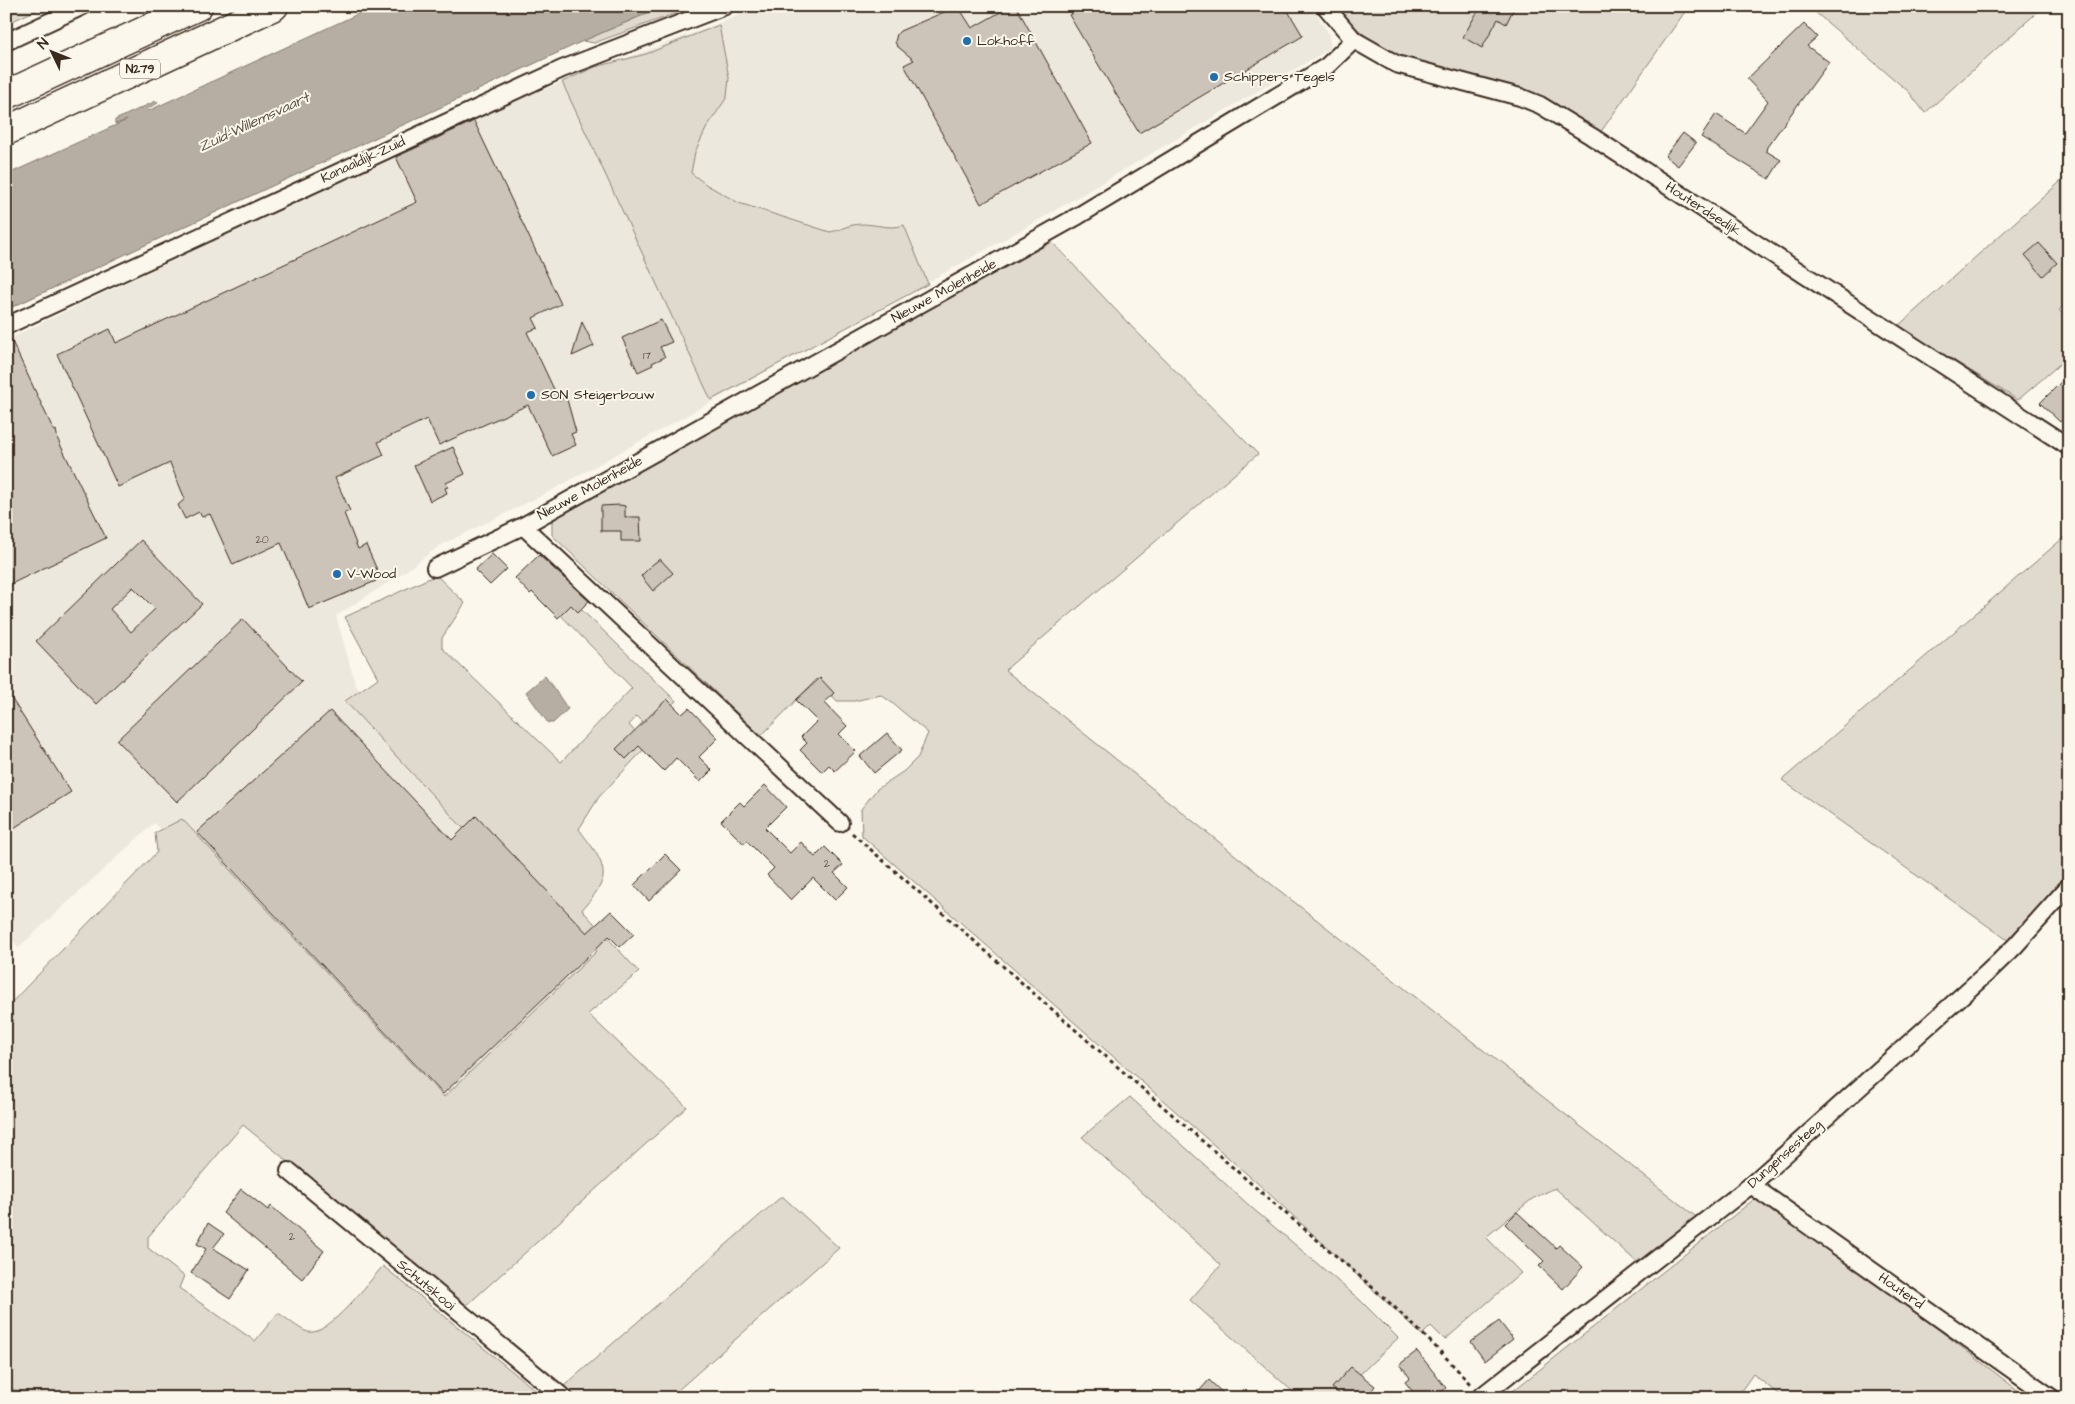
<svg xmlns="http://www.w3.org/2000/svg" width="2075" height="1404" viewBox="0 0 2075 1404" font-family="'Architects Daughter',sans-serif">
<rect width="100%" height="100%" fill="#fbf7ec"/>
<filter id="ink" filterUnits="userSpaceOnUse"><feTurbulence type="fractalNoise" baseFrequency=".02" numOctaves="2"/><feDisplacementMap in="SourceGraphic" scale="10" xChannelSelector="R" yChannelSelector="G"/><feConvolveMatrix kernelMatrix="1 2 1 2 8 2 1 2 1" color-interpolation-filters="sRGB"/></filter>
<g filter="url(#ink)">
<polygon fill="#ede8dd" points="764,6 1312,6 1329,34 1331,48 1025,228 547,493 441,545 400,575 336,616 356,686 614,965 440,1112 154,823 18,948 6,929 6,340 478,114"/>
<g fill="#dfd9ce" stroke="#8d8276">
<polygon points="6,6 45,6 6,24"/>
<polygon points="664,6 696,6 594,43 583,41"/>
<path d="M1336,6H1689L1600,133C1570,116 1541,97 1509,86C1494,80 1475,79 1460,76C1407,65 1370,48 1336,6Z"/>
<polygon points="1808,6 2044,6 1925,113 1909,92"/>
<path d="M719,25L729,78L727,97L707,127L695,152L691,173L707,185L739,203L830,232C839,231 845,226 853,225C870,221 888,231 904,225L928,284L711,400L562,82L595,67L646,54Z"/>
<polygon points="2069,174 2069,300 2059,310 2069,321 2069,356 2018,400 1898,326"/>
<polygon points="1052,242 1127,322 1258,454 1005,670 1275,887 1699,1219 1641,1266 1555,1188 1532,1199 1486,1237 1521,1273 1445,1340 1431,1326 1422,1335 1264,1189 862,836 861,809 877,789 904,771 918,757 928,733 891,702 881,695 854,701 837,701 817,679 761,736 552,535 552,518 943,300"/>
<polygon points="2069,533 2069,875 2009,941 1782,780"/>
<path d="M436,575L465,603L442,638V648L561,762L632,688L547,601L559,588L676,701L648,727L637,716L629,725L648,745L599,797L579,829C588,842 605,860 603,877C601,889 589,901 582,910L639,972L588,1014L687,1107L466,1306L243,1125L148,1237V1248L184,1276L179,1288L255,1341L278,1313C287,1318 298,1329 308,1332C328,1337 370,1280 383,1266L545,1398H39L6,1387V1008L157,852L155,833L182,819L444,1097L597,951L502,870L345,701L378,678L345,617Z"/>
<polygon points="1130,1097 1252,1208 1360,1300 1398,1338 1335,1398 1300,1398 1190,1300 1221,1265 1082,1137"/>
<polygon points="782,1196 839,1248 669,1398 579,1398 564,1386"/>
<polygon points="1757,1197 1904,1303 2028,1398 1783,1398 1753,1374 1736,1398 1504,1398"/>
</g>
<g fill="#b6aea2" stroke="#85796d">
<polygon points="375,6 664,6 583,41 6,310 6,175 127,120 115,124 115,120 156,101 158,103 147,109 148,111"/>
<polygon points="545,676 568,709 553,723 548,723 526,692"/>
</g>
<g fill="#ccc4b9" stroke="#3b2a1e" fill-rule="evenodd">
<polygon points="958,6 972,28 1011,6 1016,6 1092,143 981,204 904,65 914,60 897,46 895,42 897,34 900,31"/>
<polygon points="1085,6 1285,6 1303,36 1139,133 1069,15"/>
<polygon points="1475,6 1515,6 1506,24 1498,19 1482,48 1463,37 1479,9"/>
<polygon points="1804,24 1817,37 1807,46 1829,62 1767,147 1766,151 1781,160 1769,179 1701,137 1716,114 1745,133 1768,101 1747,79"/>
<polygon points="474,121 561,304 533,318 538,328 527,332 559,400 566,396 576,432 571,434 576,445 552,456 528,405 439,445 427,419 378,442 384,455 335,478 350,511 344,513 358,549 366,545 378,572 373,574 376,581 309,609 281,543 233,565 210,514 202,517 199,512 185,519 178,505 185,499 170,463 118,487 57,354 110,329 116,343 417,202 396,157"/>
<polygon points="1683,133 1696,143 1678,166 1665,156"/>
<polygon points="2039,243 2057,263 2043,276 2025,255"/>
<polygon points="661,320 672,342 660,347 665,357 652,363 653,365 638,372 622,338"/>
<polygon points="582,322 594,346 572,356"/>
<polygon points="9,335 54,431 56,430 58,440 106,538 11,584 6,574 6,336"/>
<polygon points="2069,374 2069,414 2060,422 2040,403"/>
<polygon points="453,447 465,474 446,483 448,487 445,488 447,493 430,501 414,465"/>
<polygon points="620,505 625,506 625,517 640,517 641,541 621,541 621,531 601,531 601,506"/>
<path d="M141,540L202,604L96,704L36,641ZM133,587L155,609L131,632L110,609Z"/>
<polygon points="492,554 507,569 490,585 475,570"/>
<polygon points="539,555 589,601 578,612 571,605 558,618 532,592 530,594 515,578"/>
<polygon points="660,559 673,573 653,591 641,576 653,564"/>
<polygon points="243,619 302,682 177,802 117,740"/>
<polygon points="820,678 834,693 824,702 847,726 839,734 856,751 835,771 829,765 822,772 800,750 807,743 801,737 817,721 796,700"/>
<polygon points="6,690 71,792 6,833"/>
<polygon points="667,699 682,714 689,708 718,738 699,757 712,770 700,782 676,758 664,771 639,746 626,759 616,749"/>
<polygon points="330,711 452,840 476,816 587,933 611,911 634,934 620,947 609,936 443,1094 197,832"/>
<polygon points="887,733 902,750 874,773 860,756"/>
<polygon points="765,785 786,807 765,828 790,853 801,842 815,857 825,847 843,865 834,873 848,887 835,900 813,878 791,900 767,875 774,868 747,841 744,844 721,821 740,802 744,806"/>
<polygon points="665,854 681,870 649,901 634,885"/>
<polygon points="241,1189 268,1210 271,1206 324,1251 302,1279 223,1213"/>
<polygon points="1517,1212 1556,1248 1559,1245 1583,1267 1563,1289 1539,1266 1544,1261 1505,1224"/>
<polygon points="208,1223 224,1234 213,1248 249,1270 230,1299 191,1273 206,1249 197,1244"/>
<polygon points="1499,1321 1513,1339 1485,1361 1471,1342"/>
<polygon points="1417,1351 1446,1388 1434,1398 1418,1398 1405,1382 1410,1378 1400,1364"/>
<polygon points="1351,1367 1375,1386 1366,1398 1344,1398 1332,1388"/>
<polygon points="1209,1380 1228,1398 1193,1398"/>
</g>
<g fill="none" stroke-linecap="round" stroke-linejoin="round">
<defs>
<g id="minor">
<polyline points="1325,6 1354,40 1396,64 1520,97 1540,105 1591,136 2069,447"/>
<polyline points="6,42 83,6"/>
<polyline points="6,326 562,69 725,6"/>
<polyline points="435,568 523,526"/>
<polyline points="840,823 523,526 1078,216 1327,66 1354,40"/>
<polyline points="289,1171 564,1398"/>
<polyline points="1751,1185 2052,1398"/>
<polyline points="1479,1398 1751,1185 1987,973 2015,946 2069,886"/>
</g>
<g id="trunk">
<polyline points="6,95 198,6"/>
<polyline points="6,131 274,6"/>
</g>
</defs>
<use href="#minor" stroke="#3b2a1e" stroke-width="20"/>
<use href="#trunk" stroke="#3b2a1e" stroke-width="31"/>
<path stroke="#3b2a1e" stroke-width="3" stroke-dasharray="4 4" stroke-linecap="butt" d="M852,833C983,949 1114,1064 1246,1179C1322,1246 1403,1307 1470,1384"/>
<use href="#minor" stroke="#fbf7ec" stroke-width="16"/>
<use href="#trunk" stroke="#fbf7ec" stroke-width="28"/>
</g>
</g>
<g fill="#1f6fb2" stroke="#fbf7ec" stroke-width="2">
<circle cx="967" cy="41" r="5"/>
<circle cx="1214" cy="77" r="5"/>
<circle cx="531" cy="395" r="5"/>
<circle cx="337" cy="574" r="5"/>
</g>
<g text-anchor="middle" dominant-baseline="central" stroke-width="4" stroke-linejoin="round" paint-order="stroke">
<g font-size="11" fill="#5f5045">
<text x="647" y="355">17</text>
<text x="262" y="539">20</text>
<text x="827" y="863">2</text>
<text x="292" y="1236">2</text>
</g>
<rect fill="#fbf7ec" stroke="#75685c" stroke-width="1" x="120" y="59.5" width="40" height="19" rx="4"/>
<g font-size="12" font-weight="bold" fill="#3b2a1e">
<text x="140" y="69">N279</text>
</g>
<g font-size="14" fill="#3b2a1e" stroke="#fbf7ec" text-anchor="start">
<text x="977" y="41">Lokhoff</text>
<text x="1224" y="77">Schippers Tegels</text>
<text x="541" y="395">SON Steigerbouw</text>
<text x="347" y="574">V-Wood</text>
</g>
<g font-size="14" fill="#3b2a1e" stroke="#fbf7ec">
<text transform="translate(363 160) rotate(-25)">Kanaaldijk-Zuid</text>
<text transform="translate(1703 209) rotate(33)">Houterdsedijk</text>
<text transform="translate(944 291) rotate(-29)">Nieuwe Molenheide</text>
<text transform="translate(590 488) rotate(-29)">Nieuwe Molenheide</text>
<text transform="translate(1785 1154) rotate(-42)">Dungensesteeg</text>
<text transform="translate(426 1285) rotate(40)">Schutskooi</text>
<text transform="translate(1901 1291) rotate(35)">Houterd</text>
</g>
<g font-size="15" font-style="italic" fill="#605246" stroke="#fbf7ec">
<text transform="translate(254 122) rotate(-25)">Zuid-Willemsvaart</text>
</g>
</g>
<rect width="2075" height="1404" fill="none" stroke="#fbf7ec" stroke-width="25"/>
<rect x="12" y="12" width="2050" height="1379" fill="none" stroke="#3b2a1e" stroke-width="2" filter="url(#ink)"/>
<g transform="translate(52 52) rotate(313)" stroke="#fbf7ec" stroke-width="4" paint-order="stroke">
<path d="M0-4L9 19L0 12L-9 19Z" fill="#3b2a1e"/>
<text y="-8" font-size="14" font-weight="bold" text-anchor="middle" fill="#3b2a1e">N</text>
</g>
</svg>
